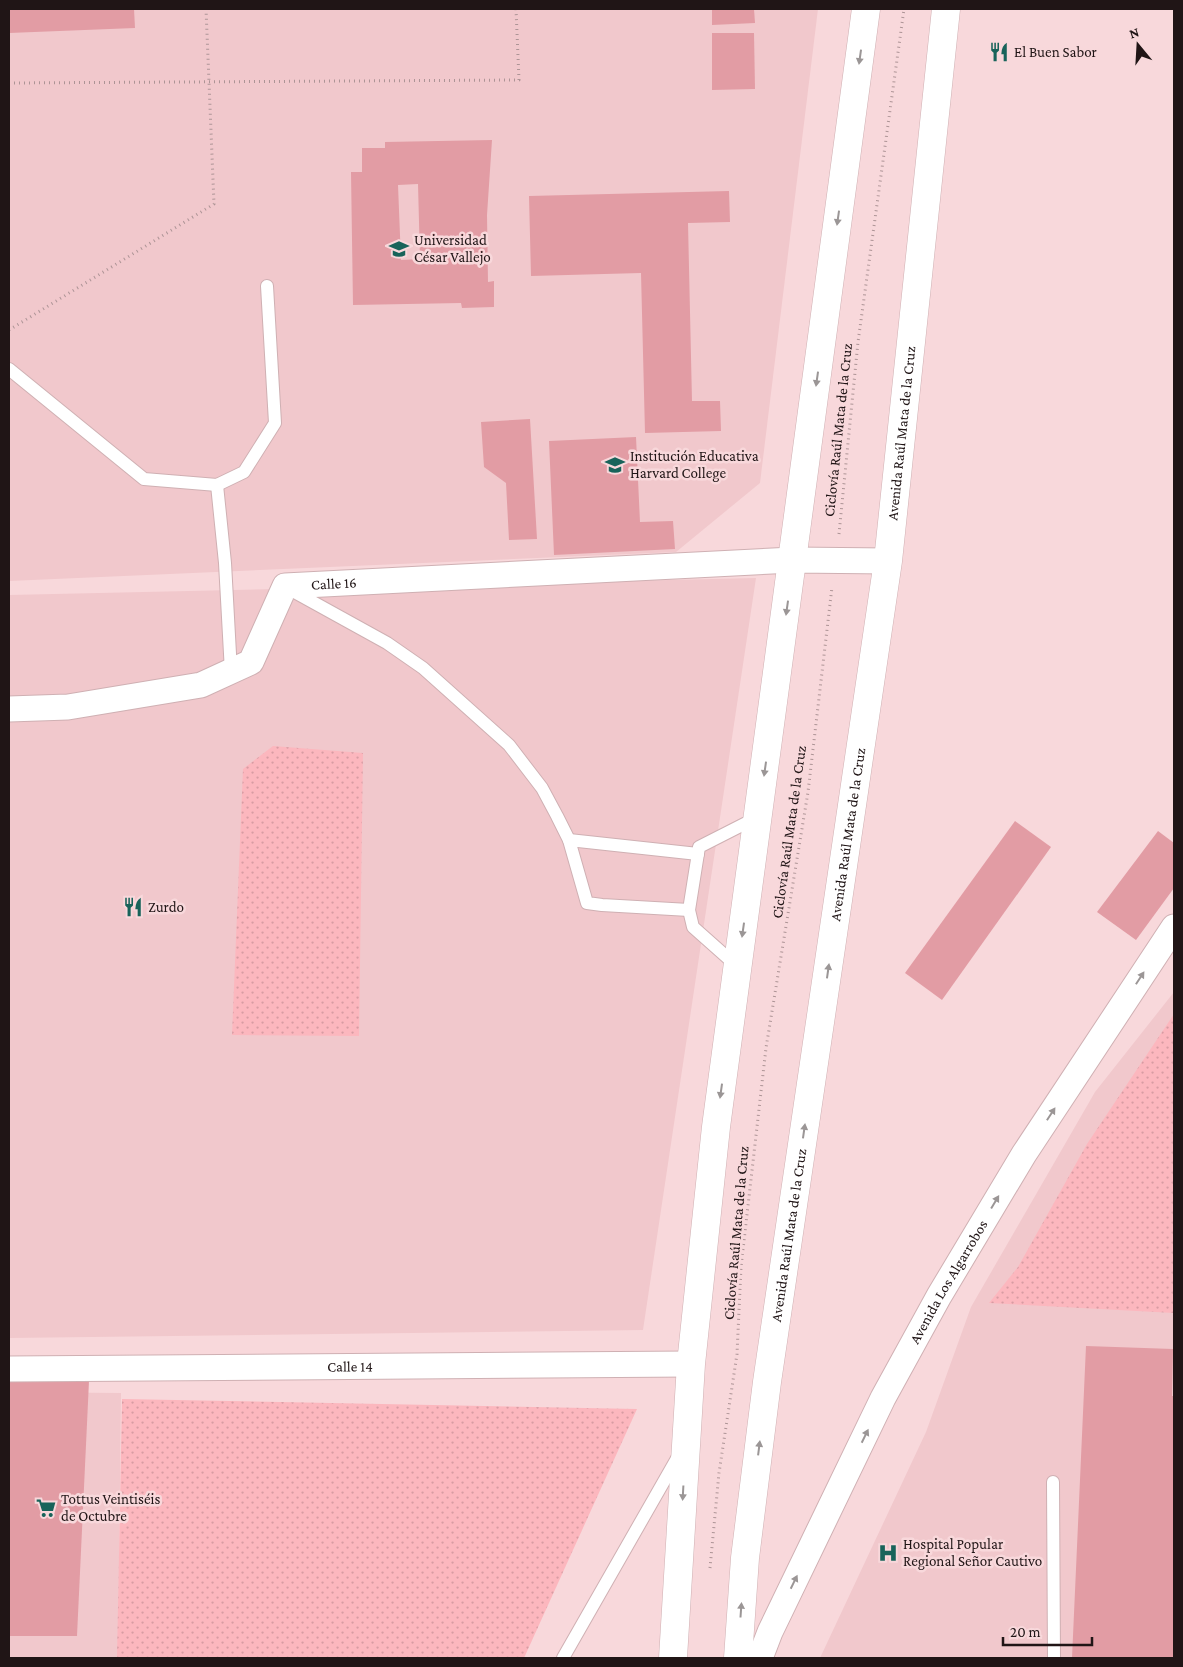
<svg xmlns="http://www.w3.org/2000/svg" width="1183" height="1667" viewBox="0 0 1183 1667" font-family="'Crimson Pro',serif">
<defs>
<pattern id="grass-dots" width="8" height="8" patternUnits="userSpaceOnUse" patternTransform="scale(1.25)"><rect width="8" height="8" fill="#fcb7be"/><path d="M2 2h.1M6 6h.1" fill="none" stroke="#d89ca3" stroke-width="1.8" stroke-linecap="round"/></pattern>
</defs>
<rect width="100%" height="100%" fill="#f8d8db"/>
<g fill="#f1c8cc">
<polygon points="9,9 818,9 760,483 676,552 9,581"/>
<polygon points="756,578 643,1330 9,1338 9,595"/>
<polygon points="1174,992 1174,1658 820,1658 926,1432 971,1307 1095,1092"/>
<polygon points="9,1392 121,1393 118,1658 9,1658"/>
</g>
<g fill="url(#grass-dots)">
<polygon points="273,746 363,753 359,1036 232,1035 243,769"/>
<polygon points="1174,1014 1174,1313 989,1303 1018,1267 1087,1144"/>
<polygon points="122,1399 637,1409 524,1658 117,1658"/>
</g>
<g fill="#e29ca4" fill-rule="evenodd">
<polygon points="9,9 134,9 135,28 9,33"/>
<polygon points="712,9 754,9 755,23 712,25"/>
<polygon points="712,33 754,33 755,89 712,90"/>
<path d="M492,140L487,215L488,282L494,281V307L462,308L461,303L353,305L351,172H362V148H385V142ZM418,184L420,259L401,260L398,185Z"/>
<polygon points="729,191 730,222 688,223 692,401 720,401 721,431 645,433 641,273 531,276 529,196"/>
<polygon points="530,419 537,539 509,540 506,483 484,467 481,422"/>
<polygon points="636,437 640,522 673,521 675,549 554,555 549,441"/>
<polygon points="1015,821 1051,847 942,1000 905,973"/>
<polygon points="1158,831 1174,843 1174,888 1136,940 1097,912"/>
<polygon points="1086,1346 1173,1349 1172,1396 1174,1396 1174,1658 1072,1658"/>
<polygon points="9,1381 89,1381 77,1636 9,1636"/>
</g>
<g fill="none" stroke-linecap="round" stroke-linejoin="round">
<defs>
<g id="service">
<polyline points="9,369 144,479 217,485 244,472 275,423 267,286"/>
<polyline points="217,485 225,563 231,672"/>
<polyline points="291,590 387,643 423,668 509,745 542,788 557,816 569,840 587,903 602,905 689,910"/>
<polyline points="569,840 698,854"/>
<polyline points="738,967 693,927 689,910 699,847 758,817"/>
<polyline points="1053,1482 1054,1658"/>
<polyline points="563,1658 679,1455"/>
</g>
<g id="minor">
<path id="s1" d="M9,709L68,707L201,685L251,662L285,586L793,560L888,561"/>
<path id="s2" d="M9,1369L691,1364"/>
<path id="s3" d="M760,1658L770,1632L883,1398L939,1296L1024,1154L1174,927"/>
</g>
<g id="primary">
<polyline points="673,1658 691,1364 716,1127 866,9"/>
<path id="s4" d="M738,1658L745,1558L767,1382L888,561L946,9"/>
</g>
</defs>
<use href="#service" stroke="#cfb0b3" stroke-width="14"/>
<use href="#minor" stroke="#cfb0b3" stroke-width="27"/>
<use href="#primary" stroke="#cfb0b3" stroke-width="29"/>
<g stroke="#ad9496" stroke-width="3" stroke-dasharray="1 4" stroke-linecap="butt">
<polyline points="9,83 519,80 516,9"/>
<polyline points="9,330 214,204 206,9"/>
<polyline points="839,534 858,342 904,9"/>
<polyline points="710,1568 719,1473 737,1354 741,1267 766,1048 808,792 832,587"/>
</g>
<use href="#service" stroke="#fff" stroke-width="12"/>
<use href="#minor" stroke="#fff" stroke-width="25"/>
<use href="#primary" stroke="#fff" stroke-width="28"/>
</g>
<defs><path id="oneway-solid" d="M-6-.8H1V-3.2L6.5 0L1 3.2V.8H-6Z" transform="scale(1.25)"/></defs>
<g fill="#9b9696">
<use href="#oneway-solid" transform="translate(860 57) rotate(98)"/>
<use href="#oneway-solid" transform="translate(838 218) rotate(98)"/>
<use href="#oneway-solid" transform="translate(817 379) rotate(98)"/>
<use href="#oneway-solid" transform="translate(787 608) rotate(98)"/>
<use href="#oneway-solid" transform="translate(765 769) rotate(98)"/>
<use href="#oneway-solid" transform="translate(743 930) rotate(98)"/>
<use href="#oneway-solid" transform="translate(828 971) rotate(-82)"/>
<use href="#oneway-solid" transform="translate(1140 978) rotate(-57)"/>
<use href="#oneway-solid" transform="translate(721 1091) rotate(98)"/>
<use href="#oneway-solid" transform="translate(1051 1114) rotate(-57)"/>
<use href="#oneway-solid" transform="translate(804 1131) rotate(-82)"/>
<use href="#oneway-solid" transform="translate(995 1202) rotate(-59)"/>
<use href="#oneway-solid" transform="translate(865 1436) rotate(-64)"/>
<use href="#oneway-solid" transform="translate(759 1448) rotate(-83)"/>
<use href="#oneway-solid" transform="translate(683 1493) rotate(93)"/>
<use href="#oneway-solid" transform="translate(794 1582) rotate(-64)"/>
<use href="#oneway-solid" transform="translate(741 1610) rotate(-86)"/>
</g>
<defs>
<symbol id="restaurant-bare" viewBox="-9 -9 18 18"><path d="M-5-6h1v4h1v-4h1v4h1v-4h1v5L-1.5 .5V6h-2V.5L-5-1ZM5-6V6H3V1.5H1.5Q1.5-4 5-6Z" fill="#18635a" stroke="#f8d8db" stroke-width="2.5" paint-order="stroke"/></symbol>
<symbol id="university-bare" viewBox="-9 -9 18 18"><path d="M0-5L7-2L0 1L-7-2ZM-4 1L0 2.5L4 1V4Q0 6-4 4Z" fill="#18635a" stroke="#f8d8db" stroke-width="2.5" paint-order="stroke"/></symbol>
<symbol id="school-bare" viewBox="-9 -9 18 18"><path d="M0-5L7-2L0 1L-7-2ZM-4 1L0 2.5L4 1V4Q0 6-4 4Z" fill="#18635a" stroke="#f8d8db" stroke-width="2.5" paint-order="stroke"/></symbol>
<symbol id="supermarket-bare" viewBox="-9 -9 18 18"><path d="M-6-5.5h2.5l.6 2H6L4.5 2H-2.5L-4.4-4H-6ZM-1.5 3.2a1.3 1.3 0 1 0 .1 0ZM3 3.2a1.3 1.3 0 1 0 .1 0Z" fill="#18635a" stroke="#f8d8db" stroke-width="2.5" paint-order="stroke"/></symbol>
<symbol id="hospital-bare" viewBox="-9 -9 18 18"><path d="M-5-5h3v3.5h4V-5h3V5h-3V1.5h-4V5h-3Z" fill="#18635a" stroke="#f8d8db" stroke-width="2.5" paint-order="stroke"/></symbol>
</defs>
<g fill-rule="evenodd">
<use href="#restaurant-bare" x="985" y="38" width="28" height="28"/>
<use href="#university-bare" x="385" y="235" width="28" height="28"/>
<use href="#school-bare" x="601" y="451" width="28" height="28"/>
<use href="#restaurant-bare" x="119" y="893" width="28" height="28"/>
<use href="#supermarket-bare" x="32" y="1494" width="28" height="28"/>
<use href="#hospital-bare" x="874" y="1539" width="28" height="28"/>
</g>
<g text-anchor="middle" dominant-baseline="central" stroke-width="5" stroke-linejoin="round" paint-order="stroke">
<g font-size="15" fill="#201516" stroke="#f8d8db" text-anchor="start">
<text x="1014" y="52">El Buen Sabor</text>
<text x="414" y="240">Universidad<tspan x="414" dy="17">César Vallejo</tspan></text>
<text x="630" y="456">Institución Educativa<tspan x="630" dy="17">Harvard College</tspan></text>
<text x="148" y="907">Zurdo</text>
<text x="61" y="1499">Tottus Veintiséis<tspan x="61" dy="17">de Octubre</tspan></text>
<text x="903" y="1544">Hospital Popular<tspan x="903" dy="17">Regional Señor Cautivo</tspan></text>
</g>
<g font-size="15" fill="#201516" stroke="#f8d8db">
<text transform="translate(838 430) rotate(-84)">Ciclovía Raúl Mata de la Cruz</text>
<text stroke="none"><textPath href="#s4" startOffset="1236">Avenida Raúl Mata de la Cruz</textPath></text>
<text stroke="none"><textPath href="#s1" startOffset="381">Calle 16</textPath></text>
<text transform="translate(789 832) rotate(-82)">Ciclovía Raúl Mata de la Cruz</text>
<text stroke="none"><textPath href="#s4" startOffset="831">Avenida Raúl Mata de la Cruz</textPath></text>
<text transform="translate(736 1233) rotate(-85)">Ciclovía Raúl Mata de la Cruz</text>
<text stroke="none"><textPath href="#s4" startOffset="426">Avenida Raúl Mata de la Cruz</textPath></text>
<text stroke="none"><textPath href="#s3" startOffset="421">Avenida Los Algarrobos</textPath></text>
<text stroke="none"><textPath href="#s2" startOffset="341">Calle 14</textPath></text>
</g>
</g>
<rect width="1183" height="1667" fill="none" stroke="#201516" stroke-width="20"/>
<g transform="translate(1138 45) rotate(342)" stroke="#f8d8db" stroke-width="4" paint-order="stroke">
<path d="M0-4L9 19L0 12L-9 19Z" fill="#201516"/>
<text y="-8" font-size="14" font-weight="bold" text-anchor="middle" fill="#201516">N</text>
</g>
<path d="M1003 1637v8h89v-8" fill="none" stroke="#201516" stroke-width="2.5"/>
<text x="1010" y="1637" font-size="15" fill="#201516" stroke="#f8d8db" stroke-width="4" paint-order="stroke">20 m</text>
</svg>
